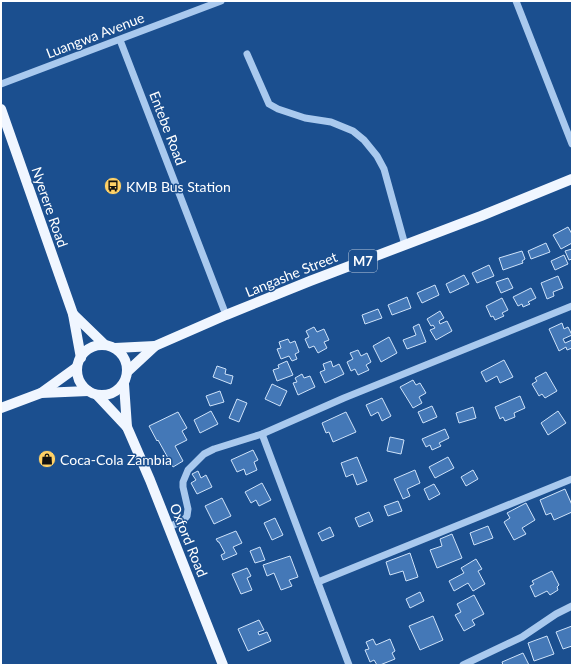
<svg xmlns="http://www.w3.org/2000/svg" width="573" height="666" viewBox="0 0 573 666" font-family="Lato,sans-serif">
<rect width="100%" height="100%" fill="#1b4f8f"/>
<g fill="#4478b7" stroke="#cfe3fa">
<polygon points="568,227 572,234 572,243 561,249 553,235"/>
<polygon points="546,243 550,252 531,259 528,251"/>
<polygon points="572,249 572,259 569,260 565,251"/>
<polygon points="522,251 525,259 522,261 523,263 503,270 499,258"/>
<polygon points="564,255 568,264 555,270 551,261"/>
<polygon points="489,265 494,276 477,283 472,273"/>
<polygon points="464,275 469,284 450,293 446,284"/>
<polygon points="558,276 563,288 553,292 554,296 547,299 541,283"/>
<polygon points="508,278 513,288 501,293 496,282"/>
<polygon points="435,285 439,295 422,303 417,293"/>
<polygon points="531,288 536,298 528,302 530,304 523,307 522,304 518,306 513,297"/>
<polygon points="407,297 411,308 392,315 388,305"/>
<polygon points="502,298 508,310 502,313 504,316 495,320 493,316 491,317 486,306"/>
<polygon points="378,309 382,318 365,324 362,315"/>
<polygon points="440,311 444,318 439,321 440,324 447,321 452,331 436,340 430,330 435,328 433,325 431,326 427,319"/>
<polygon points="562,323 564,329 568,327 572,335 563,339 565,343 572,340 572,348 567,350 566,347 559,351 549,329"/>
<polygon points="419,324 426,342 407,349 403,340 416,335 413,327"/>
<polygon points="314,327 317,332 324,329 329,340 324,342 327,348 318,353 314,346 309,348 305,339 309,337 306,331"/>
<polygon points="389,337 397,353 381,362 373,346"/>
<polygon points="288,339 290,343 295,341 299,352 295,354 297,359 292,361 289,356 281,359 277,349 281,348 279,342"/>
<polygon points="358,350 361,356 367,353 371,362 366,365 369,370 358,375 355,369 351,371 347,362 353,359 350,353"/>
<polygon points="504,360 513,377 500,383 497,376 486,382 481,372"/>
<polygon points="287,361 293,375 277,381 273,370 279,368 278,365"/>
<polygon points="331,361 333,367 339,364 344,374 325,383 320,372 325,370 323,364"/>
<polygon points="217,366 226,369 225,374 233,376 231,384 213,377"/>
<polygon points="546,372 557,391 545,398 542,394 539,396 532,384 537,381 535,378"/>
<polygon points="302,374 304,378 310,376 315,387 298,395 293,383 297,382 295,378"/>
<polygon points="413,380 416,385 420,383 426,393 419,397 422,403 413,408 400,387"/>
<polygon points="272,384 287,391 280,406 265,399"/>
<polygon points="220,391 224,402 210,406 206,396"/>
<polygon points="520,396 525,408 514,413 515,417 505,421 503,417 500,419 495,407"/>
<polygon points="382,398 391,416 382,421 378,412 371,416 366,405"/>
<polygon points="237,399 247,403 239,422 229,418"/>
<polygon points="432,406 437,417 423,423 418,412"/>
<polygon points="473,407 476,418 459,423 456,413"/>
<polygon points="211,411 218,424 200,433 194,420"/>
<polygon points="558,411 566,423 548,435 541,423"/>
<polygon points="178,412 187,428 182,431 187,440 175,446 183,461 173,467 158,440 157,441 149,426"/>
<polygon points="346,412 356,432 333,442 329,432 326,433 322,423"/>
<polygon points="445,429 449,438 439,443 441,446 432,450 430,445 426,447 422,439"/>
<polygon points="390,437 404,440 401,454 387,451"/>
<polygon points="253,450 258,460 254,462 257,470 246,475 244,469 237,472 231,460"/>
<polygon points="357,457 367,481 357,485 353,474 346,477 341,463"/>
<polygon points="448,457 454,468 435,478 429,467"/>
<polygon points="415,470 420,483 407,489 410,496 403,499 394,479"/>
<polygon points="473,470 478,479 466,486 461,477"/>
<polygon points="198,471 201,478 206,475 212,487 197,494 191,483 196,480 192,474"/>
<polygon points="262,483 271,500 259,506 256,500 251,503 245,492"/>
<polygon points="434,484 440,494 429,500 424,489"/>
<polygon points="565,489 572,505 572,512 554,520 551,513 546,515 540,500"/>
<polygon points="222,498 231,516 214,524 205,506"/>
<polygon points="398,501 402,511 388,516 384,506"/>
<polygon points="526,503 535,520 522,528 526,534 514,540 504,522 510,518 507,513"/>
<polygon points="369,512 373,521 359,527 355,518"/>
<polygon points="275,518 283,535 272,540 264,523"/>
<polygon points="488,526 493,538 474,545 470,533"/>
<polygon points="330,527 334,536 322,541 318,533"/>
<polygon points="236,531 242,543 233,547 237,554 223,560 221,555 225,553 219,542 218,542 216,539"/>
<polygon points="452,534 462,558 437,568 430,550 442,546 440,539"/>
<polygon points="260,547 265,560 255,563 250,551"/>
<polygon points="410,553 418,577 406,581 403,571 390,575 386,562"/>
<polygon points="290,556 298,577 289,580 292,586 281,590 274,573 267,576 263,565"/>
<polygon points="476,559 482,569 478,571 485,584 473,591 468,583 454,591 449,581 464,573 461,568"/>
<polygon points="247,568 251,576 247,578 252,590 241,594 232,574"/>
<polygon points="552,571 559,585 557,587 558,590 550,595 547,591 535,597 530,586 534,584 532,581"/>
<polygon points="420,592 424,601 410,608 406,599"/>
<polygon points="474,595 484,614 472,620 475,625 464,631 455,615 461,612 457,604"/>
<polygon points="433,616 443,640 420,650 409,626"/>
<polygon points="259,620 264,630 258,632 259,635 267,632 271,641 248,651 238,629"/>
<polygon points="572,626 572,646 563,649 556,632"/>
<polygon points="547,636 554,654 534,661 528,643"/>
<polygon points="373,639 376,645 390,639 395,651 392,653 395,659 380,665 377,665 374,660 370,662 365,650 369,649 366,642"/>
<polygon points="523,653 529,665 503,665 502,662"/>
</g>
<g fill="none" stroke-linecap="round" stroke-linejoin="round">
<g stroke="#a9c9ee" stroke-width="7">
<polyline points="516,1 572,144"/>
<polyline points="120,40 226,315"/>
<polyline points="247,54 269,104 278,109 305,118 331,122 353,131 364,140 377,156 384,169 405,245"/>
<polyline points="1,84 221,1"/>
<polyline points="262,434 349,665"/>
<polyline points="169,527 184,520 187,516 188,509 183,487 183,482 188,470 204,454 214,449 262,434 344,398 572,306"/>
<polyline points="318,582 572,479"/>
<polyline points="463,665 522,637 556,614 572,606"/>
</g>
<g stroke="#f0f6ff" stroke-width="10">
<polyline points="1,109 73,314 81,358"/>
<polyline points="73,314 104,344"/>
<circle cx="102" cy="370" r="25"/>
<polyline points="115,348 155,346"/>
<polyline points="128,371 155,346 226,315 310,281 481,216 572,179"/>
<polyline points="124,384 127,427 150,480 223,665"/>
<polyline points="41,393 88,391"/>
<polyline points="97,395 127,427"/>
<polyline points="1,408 41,393 77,367"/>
</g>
</g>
<defs>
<symbol id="bus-disc" viewBox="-11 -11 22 22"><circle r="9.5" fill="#ffd166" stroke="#1b4f8f"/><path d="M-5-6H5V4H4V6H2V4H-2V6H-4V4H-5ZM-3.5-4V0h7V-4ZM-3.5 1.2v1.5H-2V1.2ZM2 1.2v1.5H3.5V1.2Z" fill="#111"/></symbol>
<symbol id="shop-disc" viewBox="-11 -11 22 22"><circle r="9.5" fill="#ffd166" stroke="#1b4f8f"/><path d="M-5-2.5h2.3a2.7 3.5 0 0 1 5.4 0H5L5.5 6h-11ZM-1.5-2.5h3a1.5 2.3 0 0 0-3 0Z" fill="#111"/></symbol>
</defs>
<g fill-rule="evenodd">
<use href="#bus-disc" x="103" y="176" width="20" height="20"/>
<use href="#shop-disc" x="37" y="449" width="20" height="20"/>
</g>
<g text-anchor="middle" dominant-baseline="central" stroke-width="3" stroke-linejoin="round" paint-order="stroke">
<rect fill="#1b4f8f" stroke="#bbcadd" stroke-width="1" x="349" y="250" width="28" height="22" rx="3"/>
<g font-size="13" font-weight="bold" fill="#fff">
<text x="363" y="261">M7</text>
</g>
<g font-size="14" fill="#fff" stroke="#1b4f8f">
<text transform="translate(95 35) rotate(-21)">Luangwa Avenue</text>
<text transform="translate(168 128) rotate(69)">Entebe Road</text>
<text transform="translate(50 207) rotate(71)">Nyerere Road</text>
<text transform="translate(291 274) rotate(-22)">Langashe Street</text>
<text transform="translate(189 540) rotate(68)">Oxford Road</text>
</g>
<g font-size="14" fill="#fff" stroke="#1b4f8f" text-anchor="start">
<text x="126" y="186">KMB Bus Station</text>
<text x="60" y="459">Coca-Cola Zambia</text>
</g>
</g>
<rect width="573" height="666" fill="none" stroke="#ffffff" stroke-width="4"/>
</svg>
